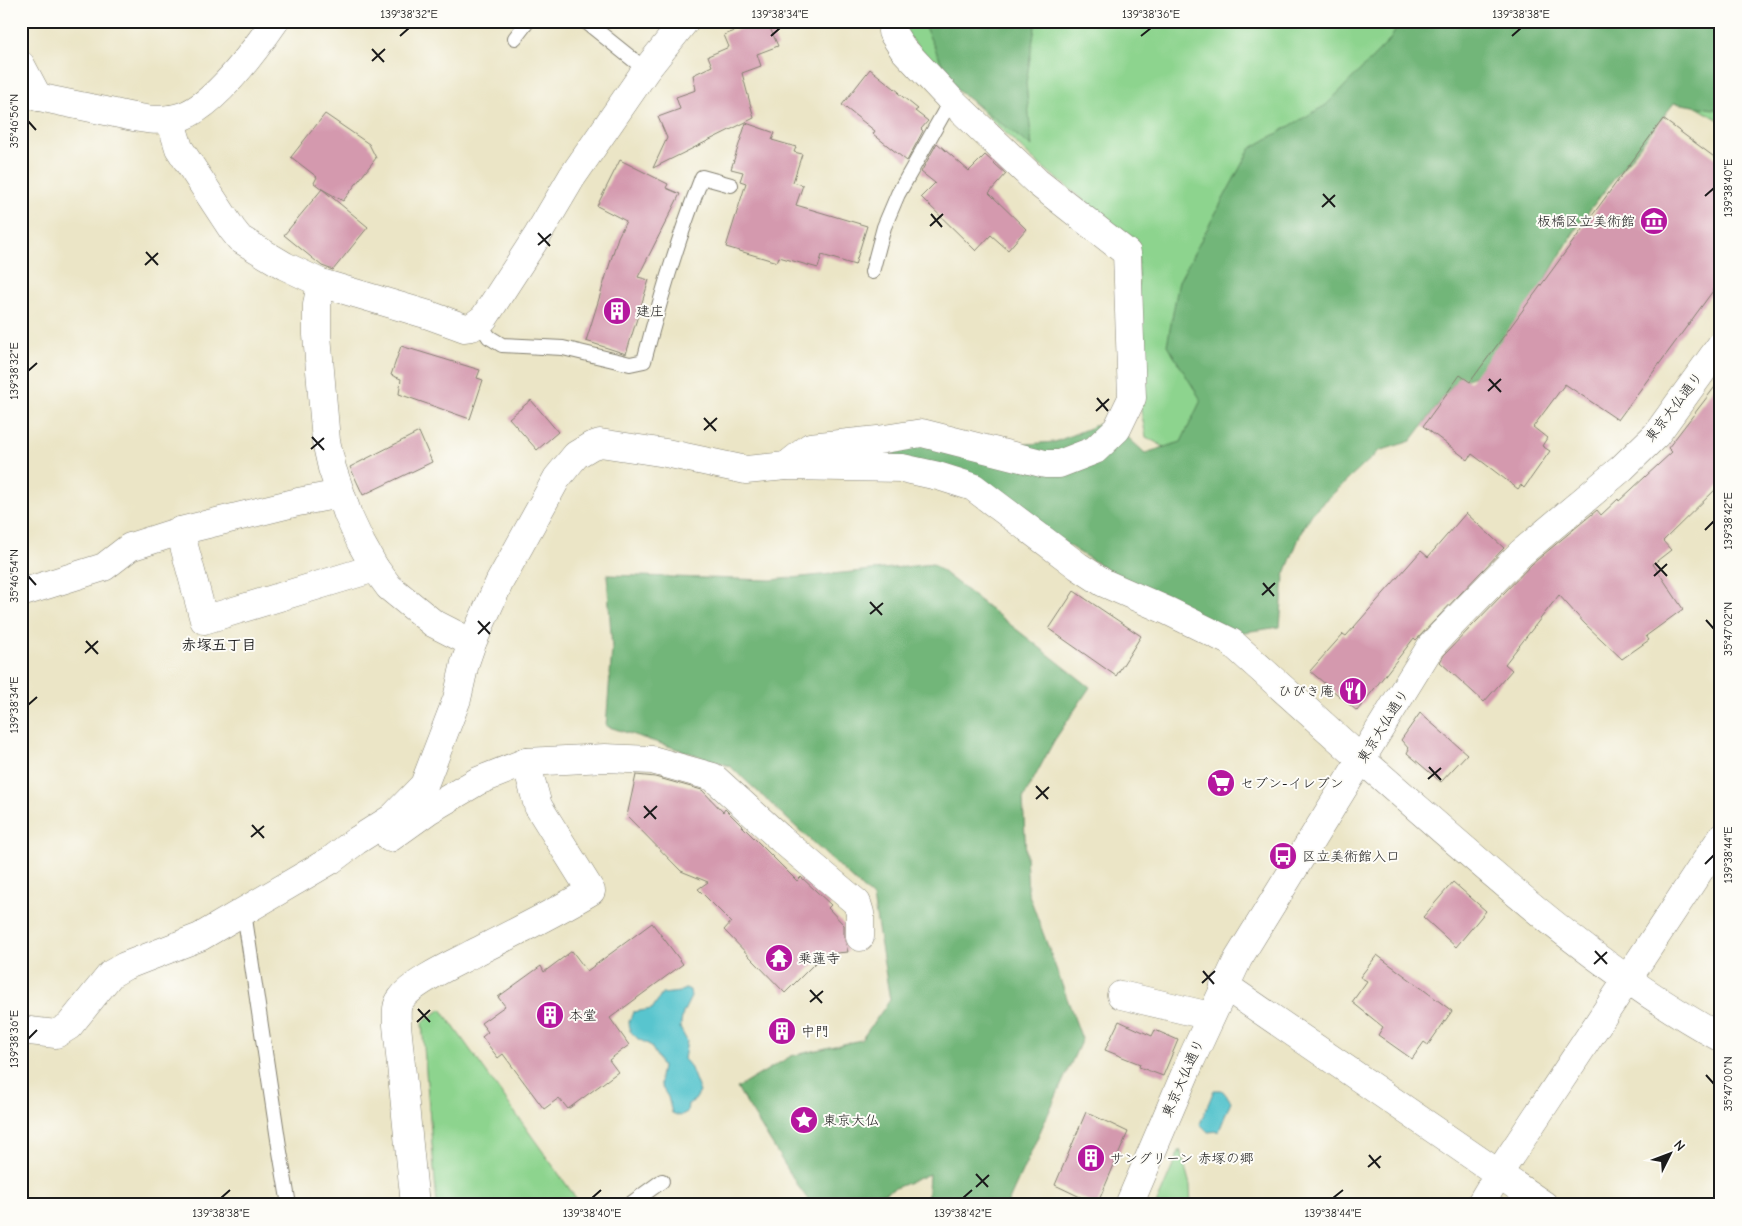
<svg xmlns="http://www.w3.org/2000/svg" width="1742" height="1226" viewBox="0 0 1742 1226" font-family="'Comic Neue','Klee One',sans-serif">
<rect width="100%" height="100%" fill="#fdfcf7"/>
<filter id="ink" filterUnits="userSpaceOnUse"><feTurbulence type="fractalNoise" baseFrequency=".02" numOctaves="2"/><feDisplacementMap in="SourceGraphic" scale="10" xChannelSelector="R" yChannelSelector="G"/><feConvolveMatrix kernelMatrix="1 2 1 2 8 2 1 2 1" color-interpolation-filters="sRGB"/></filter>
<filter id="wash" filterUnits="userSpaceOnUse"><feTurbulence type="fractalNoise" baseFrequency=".0096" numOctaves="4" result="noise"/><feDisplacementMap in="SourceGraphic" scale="20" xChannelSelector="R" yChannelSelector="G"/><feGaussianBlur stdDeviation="1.12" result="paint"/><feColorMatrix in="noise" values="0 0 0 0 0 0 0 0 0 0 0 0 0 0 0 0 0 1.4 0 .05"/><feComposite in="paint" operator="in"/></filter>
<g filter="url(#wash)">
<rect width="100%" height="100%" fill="#ebe5c6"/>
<g fill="#8dd48e" stroke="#547855">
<polygon points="906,21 1721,21 1721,121 1673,94 1471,351 1312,514 1240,634 1194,463 1146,437 1139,400 1138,244 1035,161 944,75 904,31"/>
<polygon points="441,1009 581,1205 437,1205 422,1023"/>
<polygon points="1180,1149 1190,1185 1191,1205 1156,1205"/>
</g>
<g fill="#72b679" stroke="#47694a">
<polygon points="922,21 1036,21 1026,83 1032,147 953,87"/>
<polygon points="1401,21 1721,21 1721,110 1674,103 1581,221 1491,369 1453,385 1411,441 1379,451 1307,518 1284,576 1280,627 1215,636 970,485 841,441 1014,445 1055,442 1109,420 1145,453 1181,442 1201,400 1167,345 1179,281 1250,149 1326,105 1389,41"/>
<polygon points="933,564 1090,687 1054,741 1023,799 1028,892 1082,1039 1007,1205 927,1205 929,1174 855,1205 812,1205 798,1186 737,1088 791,1056 861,1040 890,1000 873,898 730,766 606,726 612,649 607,575 771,580"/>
</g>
<g fill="#58c5ce" stroke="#3a7075">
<polygon points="686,988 690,990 691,997 683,1013 680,1028 687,1041 684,1059 690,1066 700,1092 695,1100 688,1104 687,1112 680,1116 672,1113 668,1097 661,1086 660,1077 662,1067 656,1055 650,1045 638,1039 630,1031 629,1022 633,1012 652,1009 662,994 680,992"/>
<polygon points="1214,1090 1222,1090 1231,1101 1219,1131 1208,1132 1200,1124"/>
</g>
<g id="blocks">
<g fill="#d499ae">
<polygon points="762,21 767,21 778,46 757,54 761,66 742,73 754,118 653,168 667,138 658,117 680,109 676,97 696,90 693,75 712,66 708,56 729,47 724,35"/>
<polygon points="870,69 899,92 898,93 918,109 915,111 928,121 921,129 923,131 907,161 873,134 875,131 842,105"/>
<polygon points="325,114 369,144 376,158 343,201 322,189 368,227 333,270 322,266 284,235 322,189 314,183 317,177 291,157"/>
<polygon points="1663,119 1721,162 1721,280 1618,420 1565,384 1533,427 1547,438 1542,446 1550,451 1524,488 1521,485 1518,489 1472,454 1468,460 1423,426 1460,375 1470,382"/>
<polygon points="746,123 775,133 772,140 796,147 794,152 802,154 793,182 803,185 796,205 867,226 855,265 822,255 818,268 779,257 777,262 726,247 746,183 740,181 743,172 731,169"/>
<polygon points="937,143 969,171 985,155 1006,174 989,193 1026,229 1008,250 991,235 976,251 921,197 935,183 921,172"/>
<polygon points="620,160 668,184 666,188 680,194 638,277 649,280 626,354 586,341 618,237 626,221 597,206"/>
<polygon points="401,346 480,370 477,378 483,380 470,419 399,394 401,379 391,375"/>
<polygon points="1721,379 1721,484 1663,541 1671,550 1653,564 1683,609 1646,636 1649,640 1622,659 1584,623 1559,595 1505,664 1512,670 1484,702 1440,662 1444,655 1532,564 1597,510 1601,515 1618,499 1619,501 1672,452 1668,448"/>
<polygon points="531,400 558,432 537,450 509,418"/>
<polygon points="419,432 432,462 363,495 350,467"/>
<polygon points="1466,513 1504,548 1416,640 1414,638 1357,711 1310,671 1343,634 1346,636 1421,551 1428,557"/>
<polygon points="1074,591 1141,636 1116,676 1049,629"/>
<polygon points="1420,713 1467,754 1441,782 1407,753 1409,749 1401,740"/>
<polygon points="636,775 655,777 702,790 723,812 725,809 797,881 801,877 831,905 828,908 844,925 844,937 848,952 824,954 785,993 724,930 731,922 698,889 708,882 681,871 627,816"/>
<polygon points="1453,882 1486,911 1456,947 1423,917"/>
<polygon points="652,923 683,964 610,1018 629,1045 609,1060 618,1072 568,1109 559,1098 544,1109 503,1054 498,1058 482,1037 488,1032 481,1023 505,1006 498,997 541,966 544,972 572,951 587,971"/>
<polygon points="1377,955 1452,1011 1428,1045 1424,1042 1412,1059 1378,1035 1383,1027 1352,1002 1367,981 1360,977"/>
<polygon points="1119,1021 1152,1036 1155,1030 1178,1040 1163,1076 1139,1067 1140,1064 1105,1050"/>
<polygon points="1086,1112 1128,1132 1097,1205 1055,1185"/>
</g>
</g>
</g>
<g filter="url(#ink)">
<use href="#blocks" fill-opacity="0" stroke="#848071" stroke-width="1"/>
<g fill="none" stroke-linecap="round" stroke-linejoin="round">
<defs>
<g id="service">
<polyline points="585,21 646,70"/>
<polyline points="515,38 528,21"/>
<polyline points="872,272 884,227 898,194 951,100"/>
<path d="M479,322L489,337L502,345L563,348L630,364L644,361C660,299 679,236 702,177L731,185"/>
<polyline points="244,912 279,1146 289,1205"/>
<polyline points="629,1205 662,1181"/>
</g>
<g id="minor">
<polyline points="21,65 38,97"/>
<polyline points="170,119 179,148 232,229 240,239 285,266 321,283 429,315 465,328 472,327 484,318 536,238 572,177 646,70 685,21"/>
<polyline points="321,283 317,305 317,335 326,441 332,468 348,515 361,543 375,568 389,587 433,623 472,643"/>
<polyline points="786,466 810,447 878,440 922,433 1045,464 1059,464 1095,450 1117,429 1132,398 1127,253 1037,182 951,100 903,49 892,32 893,21"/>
<polyline points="180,531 204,620 375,568"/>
<polyline points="21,593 104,567 130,547 180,531 298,502 340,494"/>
<polyline points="390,838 429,810 478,781 526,762 605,758 652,760 713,777 781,839 857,903 860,913 860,937"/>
<polyline points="1224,985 1544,1205"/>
<polyline points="1121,995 1210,1016"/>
<polyline points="21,1030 56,1034 69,1026 111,974 125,966 200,937 331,860 356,841 392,818 424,785 457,699 465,663 472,643 500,581 557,478 576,455 591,446 600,443 666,453 746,470 786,466 902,468 938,476 973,487 1078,566 1104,583 1168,611 1231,642 1361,759"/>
<path d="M415,1205L397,1025C397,1016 395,1006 401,999C413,982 453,964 472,954C512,934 553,914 591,891L538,806L526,762"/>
<polyline points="1480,1205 1499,1173 1721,838"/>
</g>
<g id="tertiary">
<path d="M21,93C46,99 71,104 96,109C123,114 155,126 183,116C216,104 255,50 275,21"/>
<path d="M1361,759C1476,858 1588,965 1721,1038"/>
<polyline points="1129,1205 1191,1060 1238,959 1431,646 1443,633 1521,553 1622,468 1656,435 1721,345"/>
</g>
</defs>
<use href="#service" stroke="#848071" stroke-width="16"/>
<use href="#minor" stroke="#848071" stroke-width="29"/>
<use href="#tertiary" stroke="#848071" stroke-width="29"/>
<use href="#service" stroke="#fff" stroke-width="14"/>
<use href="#minor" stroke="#fff" stroke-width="28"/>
<use href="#tertiary" stroke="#fff" stroke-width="28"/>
</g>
</g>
<path fill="none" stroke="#1c1c1c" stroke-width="2" d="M400,36L409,28M771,36L780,28M1141,36L1151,28M1512,36L1521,28M372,49L384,62M372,61L385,49M28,121L36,130M1323,194L1335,207M1705,196L1714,188M1322,207L1335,195M931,214L942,227M930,226L943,214M538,233L550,246M538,245L551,234M146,252L158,265M145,265L158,253M28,371L37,363M1489,379L1501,392M1488,391L1501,379M1097,398L1108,411M1096,411L1109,399M704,418L716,431M704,430L717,418M312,437L324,450M311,449L324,438M1705,530L1714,521M1655,563L1667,576M28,576L36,585M1654,576L1667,564M1263,583L1274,596M1262,595L1275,583M870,602L882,615M870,614L883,603M1706,620L1714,629M478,621L490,634M478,634L490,622M86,641L98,654M85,653L98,641M28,705L37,697M1429,767L1441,780M1428,779L1441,768M1036,786L1048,799M1036,799L1049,787M644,806L656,819M644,818L657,806M252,825L264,838M251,837L264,826M1705,864L1714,855M1595,951L1607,964M1594,964L1607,952M1203,971L1214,984M1202,983L1215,971M810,990L822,1003M810,1002L823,991M418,1009L430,1022M417,1022L430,1010M28,1039L37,1030M1706,1075L1714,1084M1369,1155L1380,1168M1368,1167L1381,1156M976,1174L988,1187M976,1187L989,1175M221,1198L230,1190M592,1198L601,1190M963,1198L972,1190M1333,1198L1343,1190"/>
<defs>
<symbol id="museum-disc" viewBox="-11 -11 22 22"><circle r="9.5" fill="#b5179e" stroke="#fdfcf7"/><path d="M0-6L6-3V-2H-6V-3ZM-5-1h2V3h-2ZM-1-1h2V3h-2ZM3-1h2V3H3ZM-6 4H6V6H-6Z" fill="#fff"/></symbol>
<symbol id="building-disc" viewBox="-11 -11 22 22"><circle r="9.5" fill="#b5179e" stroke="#fdfcf7"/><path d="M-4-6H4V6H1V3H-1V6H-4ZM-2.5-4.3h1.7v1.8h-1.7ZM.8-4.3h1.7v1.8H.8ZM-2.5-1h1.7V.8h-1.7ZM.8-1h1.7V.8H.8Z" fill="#fff"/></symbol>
<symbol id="restaurant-disc" viewBox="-11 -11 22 22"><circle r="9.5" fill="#b5179e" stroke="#fdfcf7"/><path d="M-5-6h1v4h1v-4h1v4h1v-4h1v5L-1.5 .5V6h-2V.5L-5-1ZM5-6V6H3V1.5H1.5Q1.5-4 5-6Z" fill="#fff"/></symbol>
<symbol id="supermarket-disc" viewBox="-11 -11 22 22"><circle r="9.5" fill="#b5179e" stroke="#fdfcf7"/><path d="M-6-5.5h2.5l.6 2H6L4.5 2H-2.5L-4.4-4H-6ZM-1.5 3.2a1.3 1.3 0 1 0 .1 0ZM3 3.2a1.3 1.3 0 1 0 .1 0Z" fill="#fff"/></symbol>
<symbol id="bus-disc" viewBox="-11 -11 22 22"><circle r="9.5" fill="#b5179e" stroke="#fdfcf7"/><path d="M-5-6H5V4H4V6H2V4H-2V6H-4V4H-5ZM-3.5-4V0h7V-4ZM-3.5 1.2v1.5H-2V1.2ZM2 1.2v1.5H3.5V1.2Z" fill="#fff"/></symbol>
<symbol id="temple-disc" viewBox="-11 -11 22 22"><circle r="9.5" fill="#b5179e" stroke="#fdfcf7"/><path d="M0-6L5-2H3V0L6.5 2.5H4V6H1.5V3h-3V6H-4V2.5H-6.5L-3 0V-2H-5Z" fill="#fff"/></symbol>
<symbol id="sight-disc" viewBox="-11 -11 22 22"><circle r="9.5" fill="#b5179e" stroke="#fdfcf7"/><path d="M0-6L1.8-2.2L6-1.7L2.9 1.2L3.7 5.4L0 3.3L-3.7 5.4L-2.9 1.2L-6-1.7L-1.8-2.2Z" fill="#fff"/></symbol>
</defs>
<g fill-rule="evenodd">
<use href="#museum-disc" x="1638" y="205" width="32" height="32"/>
<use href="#building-disc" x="601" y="295" width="32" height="32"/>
<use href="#restaurant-disc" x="1337" y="675" width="32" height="32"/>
<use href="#supermarket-disc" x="1205" y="767" width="32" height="32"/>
<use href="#bus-disc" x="1267" y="840" width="32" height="32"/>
<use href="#temple-disc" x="763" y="942" width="32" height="32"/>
<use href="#building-disc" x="534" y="999" width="32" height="32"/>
<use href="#building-disc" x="766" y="1015" width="32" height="32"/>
<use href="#sight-disc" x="788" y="1104" width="32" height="32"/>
<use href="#building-disc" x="1075" y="1142" width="32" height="32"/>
</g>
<g text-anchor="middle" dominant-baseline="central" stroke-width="4" stroke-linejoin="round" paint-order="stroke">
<g font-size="14" fill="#1c1c1c" stroke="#fdfcf7" text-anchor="start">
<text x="1635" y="221" text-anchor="end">板橋区立美術館</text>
<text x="636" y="311">建庄</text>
<text x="1334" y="691" text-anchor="end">ひびき庵</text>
<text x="1240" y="783">セブン-イレブン</text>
<text x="1302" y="856">区立美術館入口</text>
<text x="798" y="958">乗蓮寺</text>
<text x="569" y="1015">本堂</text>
<text x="801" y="1031">中門</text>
<text x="823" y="1120">東京大仏</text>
<text x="1110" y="1158">サングリーン 赤塚の郷</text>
</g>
<g font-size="14" fill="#1c1c1c" stroke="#fdfcf7">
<text transform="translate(1674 407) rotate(-52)">東京大仏通り</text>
<text transform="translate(1383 726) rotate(-58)">東京大仏通り</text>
<text transform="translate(1183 1078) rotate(-66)">東京大仏通り</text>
</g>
<g font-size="15" font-weight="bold" fill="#1c1c1c" stroke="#fdfcf7">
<text x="219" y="645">赤塚五丁目</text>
</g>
</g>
<rect width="1742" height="1226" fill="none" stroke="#fdfcf7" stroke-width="55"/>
<g transform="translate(1670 1154) rotate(48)" stroke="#fdfcf7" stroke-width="4" paint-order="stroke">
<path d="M0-4L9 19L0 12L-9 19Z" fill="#1c1c1c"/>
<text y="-8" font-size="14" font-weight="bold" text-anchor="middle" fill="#1c1c1c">N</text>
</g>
<rect x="28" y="28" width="1686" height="1170" fill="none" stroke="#1c1c1c" stroke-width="2"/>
<g font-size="12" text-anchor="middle" fill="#1c1c1c">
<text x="409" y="18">139°38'32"E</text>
<text x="780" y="18">139°38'34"E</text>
<text x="1151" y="18">139°38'36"E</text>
<text x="1521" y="18">139°38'38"E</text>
<text transform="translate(14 121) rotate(-90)" y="4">35°46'56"N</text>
<text transform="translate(1728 188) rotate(-90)" y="4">139°38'40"E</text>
<text transform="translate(14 371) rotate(-90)" y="4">139°38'32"E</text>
<text transform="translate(1728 521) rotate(-90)" y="4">139°38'42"E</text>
<text transform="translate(14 576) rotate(-90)" y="4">35°46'54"N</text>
<text transform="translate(1728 629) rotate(-90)" y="4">35°47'02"N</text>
<text transform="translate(14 705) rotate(-90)" y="4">139°38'34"E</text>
<text transform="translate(1728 855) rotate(-90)" y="4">139°38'44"E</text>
<text transform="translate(14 1039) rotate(-90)" y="4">139°38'36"E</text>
<text transform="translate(1728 1084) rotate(-90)" y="4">35°47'00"N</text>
<text x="221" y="1217">139°38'38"E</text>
<text x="592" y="1217">139°38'40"E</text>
<text x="963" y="1217">139°38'42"E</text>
<text x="1333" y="1217">139°38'44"E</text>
</g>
</svg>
